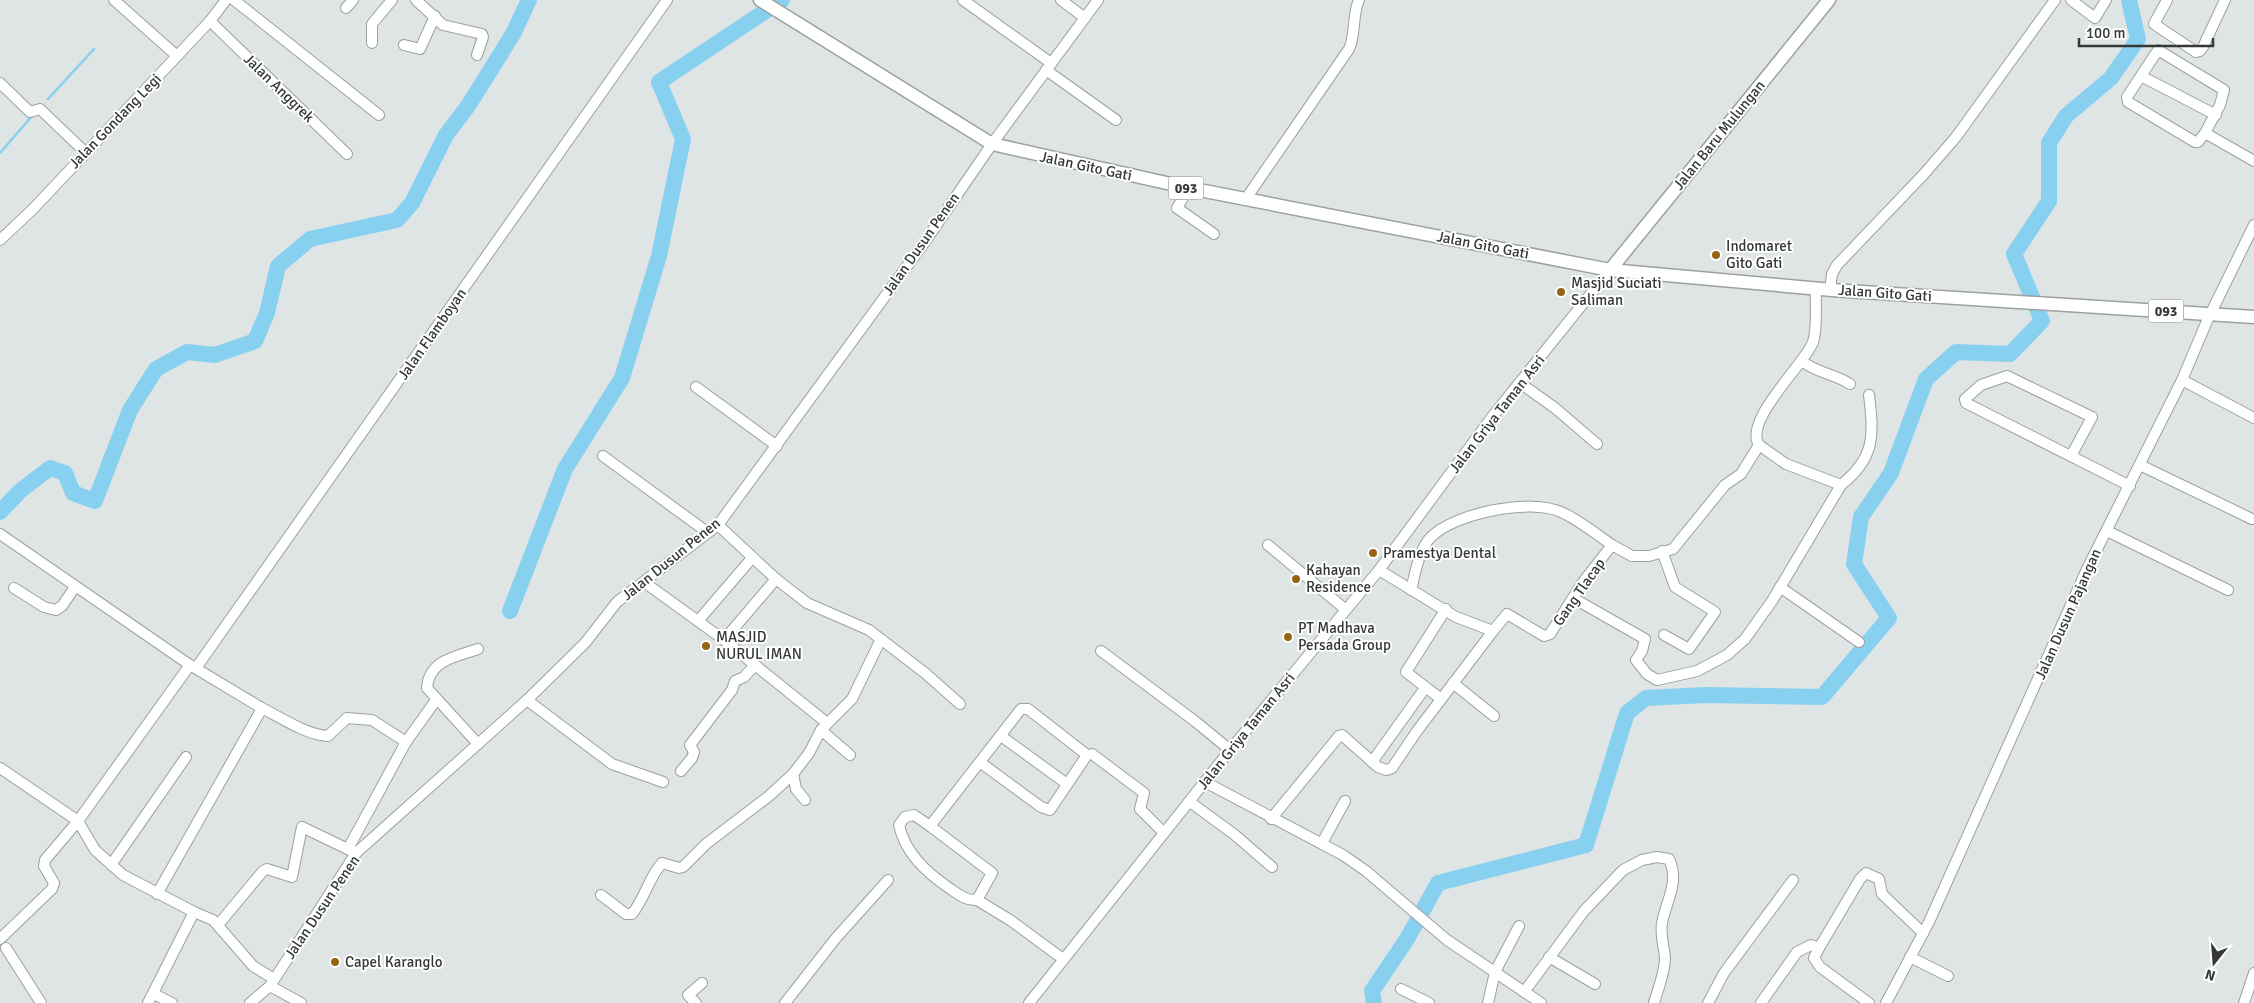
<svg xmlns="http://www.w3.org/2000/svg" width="2254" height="1003" viewBox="0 0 2254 1003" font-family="Signika,sans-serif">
<rect width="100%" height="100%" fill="#dee5e4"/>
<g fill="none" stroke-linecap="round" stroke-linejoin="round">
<g stroke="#88d0f0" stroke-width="2.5">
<polyline points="48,99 94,49"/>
<polyline points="0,153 32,116"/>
</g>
<g stroke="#88d0f0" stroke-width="16">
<polyline points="0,512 20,491 50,468 65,473 73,493 95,501 130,410 156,369 187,352 215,355 255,341 267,313 278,266 310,239 397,220 412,203 446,135 468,106 513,34 529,0"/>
<polyline points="510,611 565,469 622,378 659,256 683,139 659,82 782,0"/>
<polyline points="1374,1003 1372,991 1407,939 1438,883 1586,845 1627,713 1646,698 1706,695 1822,697 1889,618 1854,564 1861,517 1891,473 1926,379 1956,352 2010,354 2042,321 2014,254 2049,201 2049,143 2066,116 2111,78 2138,39 2129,0"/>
</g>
<defs>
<g id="minor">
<polyline points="114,0 177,56"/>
<polyline points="234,0 379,115"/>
<polyline points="416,0 443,25 482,34 483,37 477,55"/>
<polyline points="963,0 1051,63"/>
<polyline points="1061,0 1085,18"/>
<polyline points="2071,0 2095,18 2106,0"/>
<polyline points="2167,0 2154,24 2196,52 2200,51 2203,47 2225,0"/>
<polyline points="346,8 353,0"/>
<polyline points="210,21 347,154"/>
<polyline points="372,43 372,24 392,0"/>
<polyline points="404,45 420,49 435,16"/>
<polyline points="1046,70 1116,120"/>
<polyline points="2141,76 2216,115"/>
<polyline points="0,83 30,112 40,109 85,152"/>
<polyline points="2205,133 2220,105 2224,90 2158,50 2127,97 2128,102 2195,142 2198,142 2205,133 2254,161"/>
<polyline points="1189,188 1177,208 1214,234"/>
<path d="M1245,200L1349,49C1356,34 1352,15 1359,0"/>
<polyline points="0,240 33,209 210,21 226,0"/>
<polyline points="1830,290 1832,274 1837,265 1924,174 1956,137 2055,0"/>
<path d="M1802,361C1816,373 1835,374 1850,384"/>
<polyline points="2182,380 2254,418"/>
<polyline points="1520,383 1555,408 1597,444"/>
<polyline points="696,387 777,446"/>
<polyline points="1759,445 1786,464 1841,485"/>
<polyline points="603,456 707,532"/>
<polyline points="2071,456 2092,417 2007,376 1981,385 1965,399 1966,403 2130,486"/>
<polyline points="2140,465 2252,519"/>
<polyline points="718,525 776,579 807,603 869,630 925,673 960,704"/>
<polyline points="2107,531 2228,590"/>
<polyline points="0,534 190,665 260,707 260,712 157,894"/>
<polyline points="1268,545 1345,609"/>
<polyline points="1662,551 1675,587 1715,612 1689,649 1664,635"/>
<path d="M1379,570L1456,617L1493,631L1507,614L1544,636L1550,634L1583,582L1612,545L1632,556H1649L1673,549L1725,485L1741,474L1759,445C1743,420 1805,364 1813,342C1818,326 1815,305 1816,288"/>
<polyline points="644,582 724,640 827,723"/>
<polyline points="1780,587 1859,642"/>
<polyline points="14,588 44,607 56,610 62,606 75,587"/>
<path d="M1411,590C1415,574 1419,549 1431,537C1455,513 1530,498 1561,512C1579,520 1596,534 1612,545"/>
<path d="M1573,598L1645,639L1642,651L1636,660L1647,674L1657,680L1697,671L1727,655L1745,639L1772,601L1841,485C1875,458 1874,436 1869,395"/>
<polyline points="698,621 752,558"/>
<polyline points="724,640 776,579"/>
<polyline points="1101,651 1196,722 1230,750"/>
<polyline points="196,668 667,0"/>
<polyline points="1453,683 1494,716"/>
<polyline points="1441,699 1406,672 1446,609"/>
<polyline points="527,700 612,764 663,782"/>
<path d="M260,707C280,717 306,735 328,736L347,718L372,720L406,742"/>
<polyline points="821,730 850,755"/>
<polyline points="1001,736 1067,784"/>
<path d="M478,744L427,688C429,660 455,657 478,649"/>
<polyline points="1092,754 1144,793 1140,809 1164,833"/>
<polyline points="1372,762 1425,688"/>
<polyline points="981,763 1041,807 1050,810 1087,755 1028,709 1021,709 930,826 992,873 977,900 1010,920 1063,959"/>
<polyline points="0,768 78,821 190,665"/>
<polyline points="681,771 692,758 694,752 690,745 732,690 735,681 744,677 755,665"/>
<polyline points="793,774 796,789 805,800"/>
<polyline points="1205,782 1343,855 1366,871 1447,940 1541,1003"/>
<polyline points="1190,802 1235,835 1272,867"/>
<polyline points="1271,819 1339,736 1342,735 1378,767 1386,770 1392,768 1417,731 1493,631"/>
<path d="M930,826L914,815L905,817L899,825C905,853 926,872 949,888C958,894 966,901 977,900"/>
<polyline points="1322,843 1345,801"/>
<polyline points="348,849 406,742 436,700"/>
<polyline points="111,865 186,757"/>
<path d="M601,895L626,914H632C645,898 649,877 662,863L679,868L683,867L706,844L769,796L793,774L809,753L821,730L852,699L881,639"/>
<polyline points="194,912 213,920 253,966 274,979"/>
<polyline points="218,925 263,871 267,869 292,877 302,827 356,853"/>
<polyline points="0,939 52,889 54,883 44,866 45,860 78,821 95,850 123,875 194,912 148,1003"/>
<polyline points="6,948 41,1003"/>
<polyline points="1819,948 1860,879 1866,873 1879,879 1882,894 1923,933"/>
<polyline points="1549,957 1595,984"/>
<polyline points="1910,957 1948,976"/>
<polyline points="270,986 301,1003"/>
<polyline points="1401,989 1429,1003"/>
<path d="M1524,992L1584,911L1623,870L1642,860L1657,857L1669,859C1680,882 1666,901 1662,923C1660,935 1664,946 1665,958C1665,972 1658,989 1654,1003"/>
<polyline points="154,994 172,1003"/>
<polyline points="250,1003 270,986 356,853 527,700 585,643 617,602 718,525 924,243 992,144 1098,0"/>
<polyline points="696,1003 688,995 702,983"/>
<polyline points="785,1003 836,938 888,880"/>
<polyline points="1029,1003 1230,750 1379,570 1492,417 1610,270"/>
<polyline points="1488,1003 1495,972 1519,926"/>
<polyline points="1708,1003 1724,973 1793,880"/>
<polyline points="1761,1003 1797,952 1811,945 1819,948 1814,958 1820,967 1869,1003"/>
<polyline points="1886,1003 1929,922 2087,569 2182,380 2207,321 2254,225"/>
<polyline points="2244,1003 2254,973"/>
</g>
<g id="major">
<polyline points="760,0 992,144 1189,188 1610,270 1832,290 2254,317"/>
<polyline points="1610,270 1829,0"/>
</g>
</defs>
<use href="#minor" stroke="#9ba1a0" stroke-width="12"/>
<use href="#major" stroke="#9ba1a0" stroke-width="15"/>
<use href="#minor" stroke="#fff" stroke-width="10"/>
<use href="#major" stroke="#fff" stroke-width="12"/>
</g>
<g fill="#956515" stroke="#fff" stroke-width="2">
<circle cx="1716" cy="255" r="5"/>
<circle cx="1561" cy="292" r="5"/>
<circle cx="1373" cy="553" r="5"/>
<circle cx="1296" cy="579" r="5"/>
<circle cx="1288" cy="637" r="5"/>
<circle cx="706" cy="646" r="5"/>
<circle cx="335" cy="962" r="5"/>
</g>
<g text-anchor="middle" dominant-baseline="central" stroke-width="4" stroke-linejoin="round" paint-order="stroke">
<g fill="#fff" stroke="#727473" stroke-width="1">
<rect x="1168.5" y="176.5" width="35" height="23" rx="4"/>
<rect x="2148.5" y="299.5" width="35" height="23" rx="4"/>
</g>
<g font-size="14" font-weight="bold" fill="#353837">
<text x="1186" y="188">093</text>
<text x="2166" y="311">093</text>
</g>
<g font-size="15" fill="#353837" stroke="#fff">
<text transform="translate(279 88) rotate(44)">Jalan Anggrek</text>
<text transform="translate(115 121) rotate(-46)">Jalan Gondang Legi</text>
<text transform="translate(1719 135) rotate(-51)">Jalan Baru Mulungan</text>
<text transform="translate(1086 166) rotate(12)">Jalan Gito Gati</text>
<text transform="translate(921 244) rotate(-55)">Jalan Dusun Penen</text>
<text transform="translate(1483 245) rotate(11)">Jalan Gito Gati</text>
<text transform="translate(1885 293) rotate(4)">Jalan Gito Gati</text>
<text transform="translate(432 334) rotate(-55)">Jalan Flamboyan</text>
<text transform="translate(1497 414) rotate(-52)">Jalan Griya Taman Asri</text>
<text transform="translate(671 559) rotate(-39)">Jalan Dusun Penen</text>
<text transform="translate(1579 592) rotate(-55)">Gang Tlacap</text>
<text transform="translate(2068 614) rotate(-66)">Jalan Dusun Pajangan</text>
<text transform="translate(1246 731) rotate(-51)">Jalan Griya Taman Asri</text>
<text transform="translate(322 907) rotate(-56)">Jalan Dusun Penen</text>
</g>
<g font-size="15" fill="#353837" stroke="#fff" text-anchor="start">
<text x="1726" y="246">Indomaret<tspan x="1726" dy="17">Gito Gati</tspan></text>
<text x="1571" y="283">Masjid Suciati<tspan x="1571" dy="17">Saliman</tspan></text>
<text x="1383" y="553">Pramestya Dental</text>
<text x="1306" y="570">Kahayan<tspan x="1306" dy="17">Residence</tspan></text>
<text x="1298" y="628">PT Madhava<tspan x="1298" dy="17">Persada Group</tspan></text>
<text x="716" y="637">MASJID<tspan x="716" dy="17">NURUL IMAN</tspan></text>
<text x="345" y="962">Capel Karanglo</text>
</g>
</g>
<g transform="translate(2214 963) rotate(197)" stroke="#ffffff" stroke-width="4" paint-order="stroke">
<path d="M0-4L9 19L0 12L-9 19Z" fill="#353837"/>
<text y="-8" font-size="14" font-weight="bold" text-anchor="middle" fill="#353837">N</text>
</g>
<path d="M2079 38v8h134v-8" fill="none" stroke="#353837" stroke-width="2.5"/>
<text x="2086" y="38" font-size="15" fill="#353837" stroke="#ffffff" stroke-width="4" paint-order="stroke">100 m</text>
</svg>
